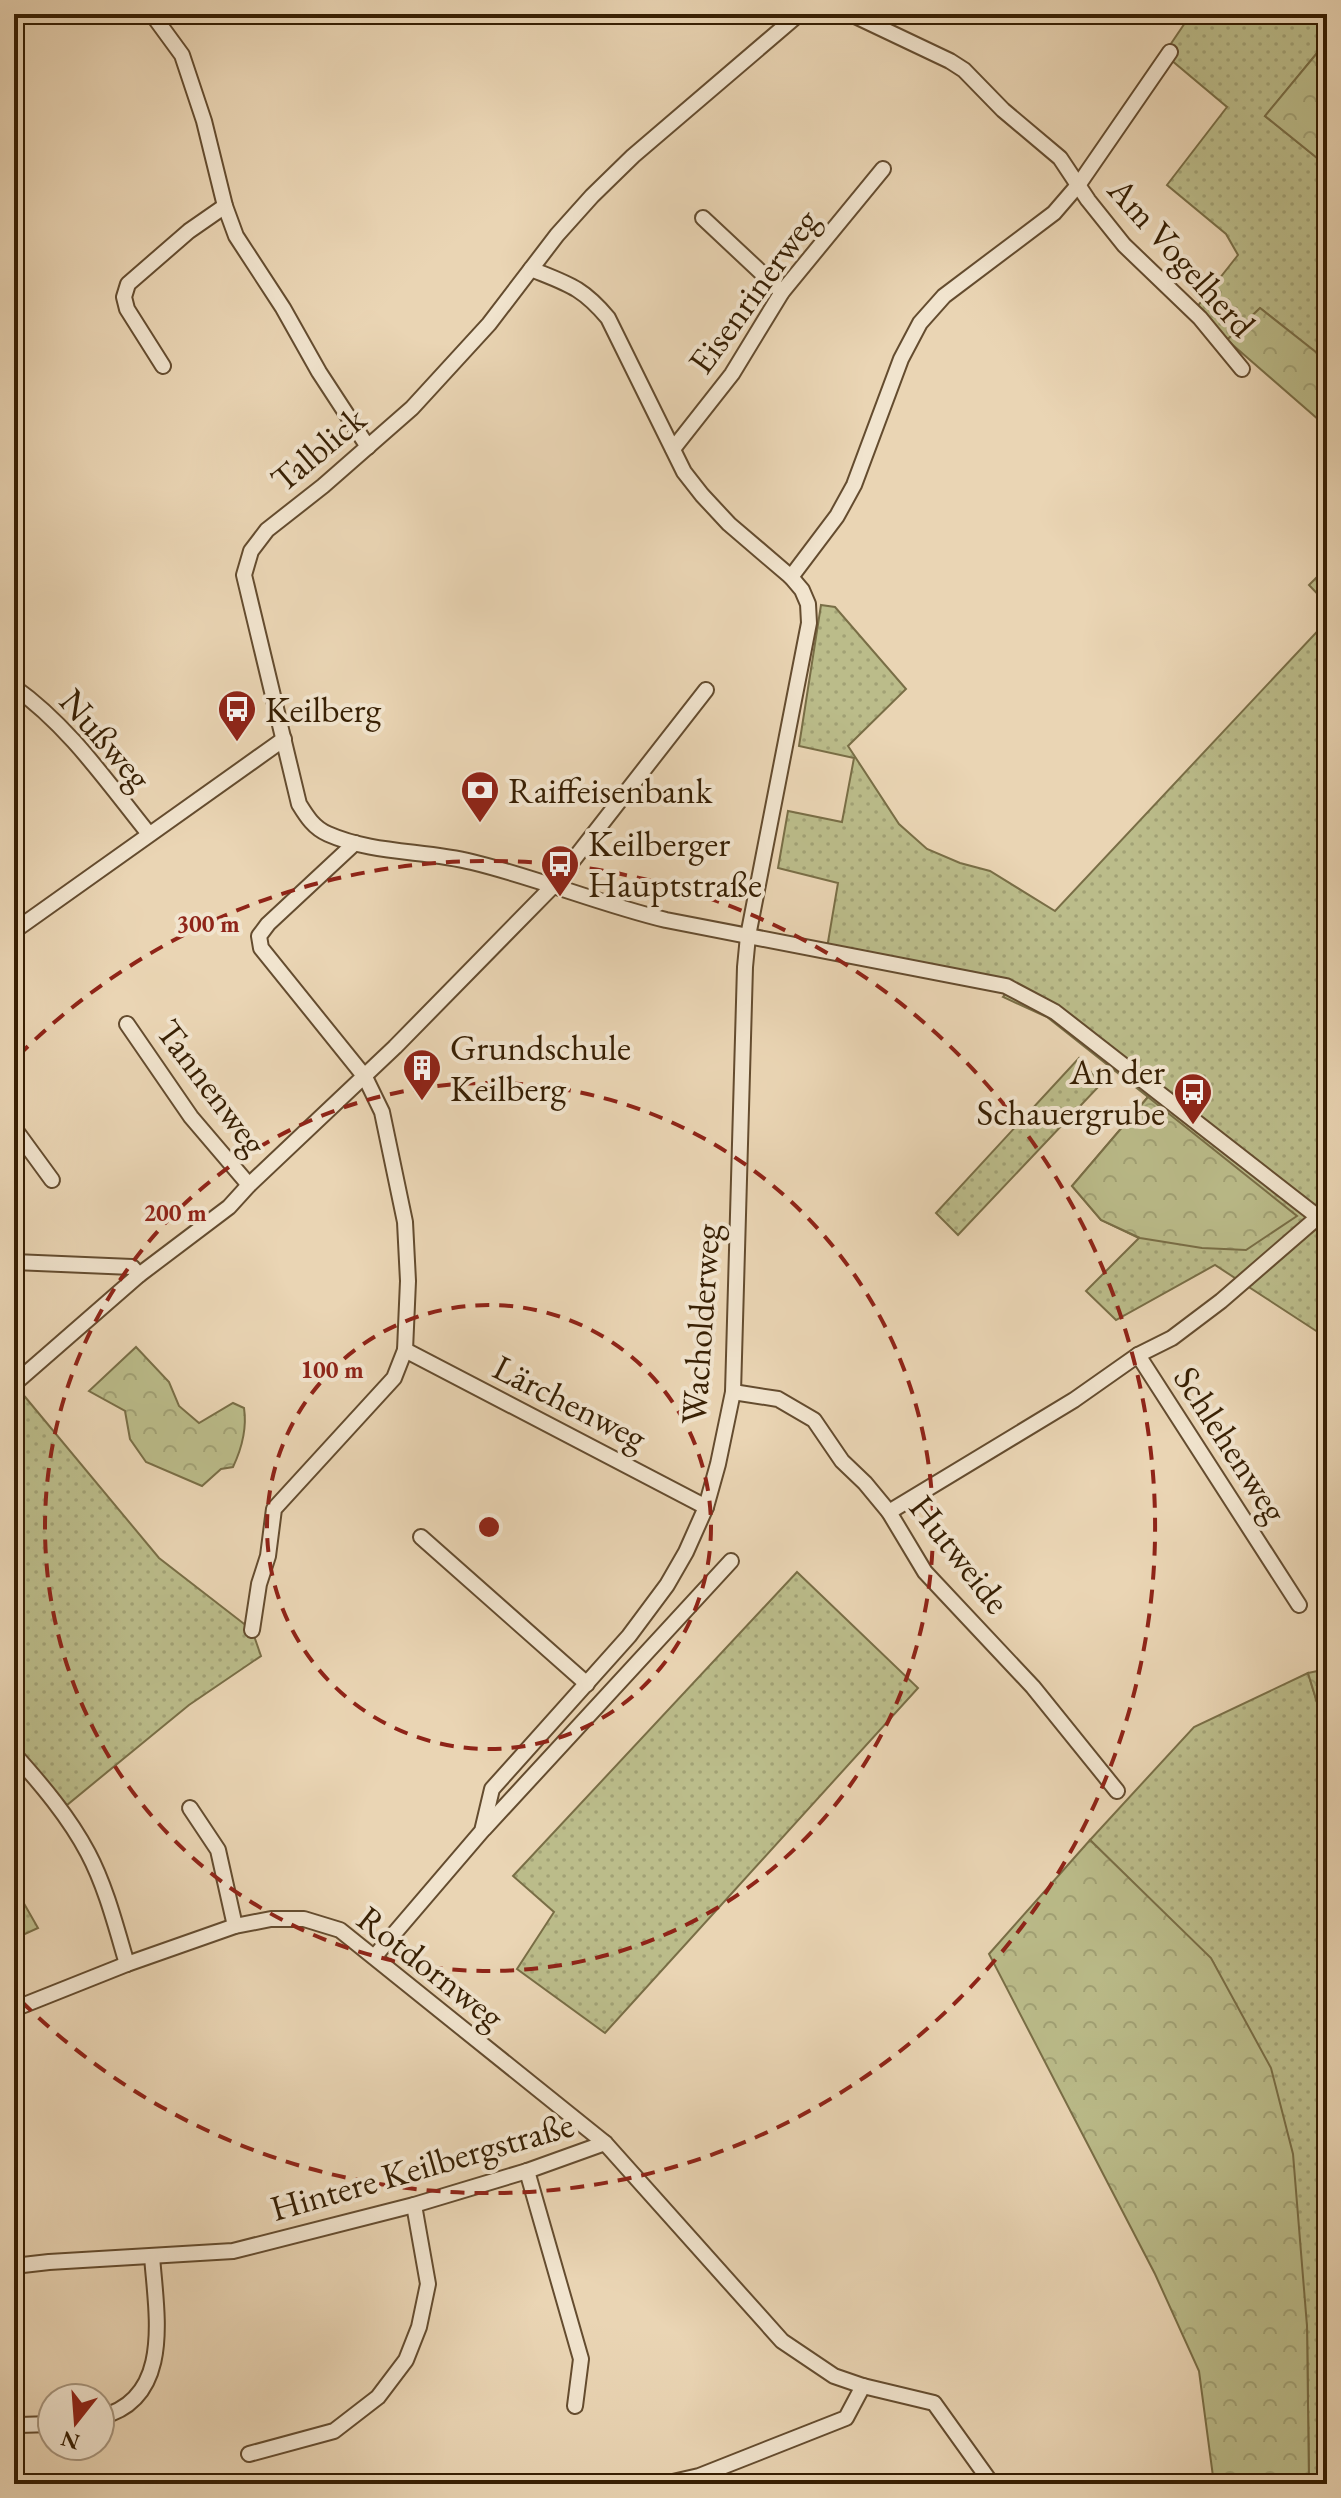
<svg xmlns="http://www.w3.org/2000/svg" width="1341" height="2498" viewBox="0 0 1341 2498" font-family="'EB Garamond',serif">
<defs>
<pattern id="grass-dots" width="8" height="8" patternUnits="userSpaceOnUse" patternTransform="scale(2)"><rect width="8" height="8" fill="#bbbc8a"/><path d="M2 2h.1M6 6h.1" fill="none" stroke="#a1a175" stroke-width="1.8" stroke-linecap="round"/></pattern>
<pattern id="forest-crowns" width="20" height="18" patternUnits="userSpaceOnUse" patternTransform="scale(2)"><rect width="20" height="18" fill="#bbbc8a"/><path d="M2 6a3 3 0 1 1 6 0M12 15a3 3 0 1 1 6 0" fill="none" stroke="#a1a175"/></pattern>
</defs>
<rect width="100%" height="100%" fill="#ead5b4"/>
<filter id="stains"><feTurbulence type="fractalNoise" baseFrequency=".0025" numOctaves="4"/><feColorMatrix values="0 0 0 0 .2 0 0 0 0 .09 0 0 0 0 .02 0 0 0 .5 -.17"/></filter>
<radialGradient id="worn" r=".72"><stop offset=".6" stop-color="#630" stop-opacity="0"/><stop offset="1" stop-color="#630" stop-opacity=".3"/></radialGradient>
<g fill="url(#grass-dots)" stroke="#796e46" stroke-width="2">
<polygon points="1191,14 1327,14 1327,41 1265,116 1327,166 1327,348 1321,357 1260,308 1227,340 1197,307 1238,255 1226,234 1167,185 1227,107 1164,54"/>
<polygon points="1327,567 1327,604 1309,585"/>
<polygon points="821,605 835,607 906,689 848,746 899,824 927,849 960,863 990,871 1055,911 1327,621 1327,1338 1215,1265 1116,1320 1086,1291 1139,1238 1101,1220 1072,1186 1148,1097 1047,1017 1003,997 1012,986 827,948 838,883 778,868 788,811 842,822 854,758 799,746"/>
<polygon points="1079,1058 1101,1084 958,1235 936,1213"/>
<polygon points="21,1392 159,1558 252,1630 261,1656 189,1705 67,1805 14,1746 14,1397"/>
<polygon points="797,1572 918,1688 605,2033 517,1969 554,1912 513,1876"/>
<polygon points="1308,1673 1327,1735 1327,2484 1309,2484 1307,2326 1227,1990 1213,1962 1090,1840 1194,1727"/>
<polygon points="14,1886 38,1928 14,1939"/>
</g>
<g fill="url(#forest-crowns)" stroke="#796e46" stroke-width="2">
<polygon points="1327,41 1327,166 1265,116"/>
<polygon points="1260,308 1321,356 1327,348 1327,427 1227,340"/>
<polygon points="1148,1097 1297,1216 1246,1250 1202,1248 1140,1238 1101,1220 1072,1186"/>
<path d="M136,1347L169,1382L179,1406L199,1423L233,1403L244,1408C247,1428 242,1448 233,1467L221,1469L202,1486L146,1462L130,1439L125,1411L89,1391Z"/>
<polygon points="1327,1669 1327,1735 1308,1673"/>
<polygon points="1090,1840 1211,1958 1271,2068 1293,2154 1307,2326 1309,2484 1214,2484 1199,2371 1155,2274 989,1954"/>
</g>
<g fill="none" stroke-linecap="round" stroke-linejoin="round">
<defs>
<g id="street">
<polyline points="152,14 182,55 204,121 225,206 236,236 283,308 319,372 368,447"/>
<path d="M799,14L633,156L592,196L557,235L489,324L412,408L323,486L267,530L251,551L244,575L299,804C307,817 314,828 328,834C373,854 425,850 472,862C538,878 600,904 666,920L1006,986L1055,1012L1327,1224"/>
<polyline points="851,14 950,61 964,70 1003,110 1060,158 1088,200 1124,245 1200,318 1242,369"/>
<polyline points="703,218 782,292"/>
<polyline points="163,366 127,309 124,297 128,284 189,231 225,206"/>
<polyline points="673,449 732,374 782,292 883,169"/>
<polyline points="791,577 837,516 854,485 901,359 920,323 944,296 1054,213 1079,184 1170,52"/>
<path d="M14,687C69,726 107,782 149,834"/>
<polyline points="14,931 284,739"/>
<polyline points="127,1024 191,1117 249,1185"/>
<polyline points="14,1128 52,1180"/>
<polyline points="14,1262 132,1267 139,1275"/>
<polyline points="405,1350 706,1507"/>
<polyline points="1138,1355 1299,1605"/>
<polyline points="14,1384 139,1275 229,1207 249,1185 395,1047 553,886 706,690"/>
<polyline points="733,1392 778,1399 814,1420 842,1461 865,1483 889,1512 925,1572 1033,1687 1117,1791"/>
<polyline points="889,1512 1074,1400 1138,1355 1172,1338 1221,1301 1318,1217"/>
<polyline points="421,1537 587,1684"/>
<polyline points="252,1630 259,1584 268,1556 274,1509 394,1378 405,1350 408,1281 405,1222 382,1112 365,1077 261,948 259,936 268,924 355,843"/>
<path d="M14,1754C41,1784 69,1817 88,1853C106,1887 116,1927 127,1964"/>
<polyline points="190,1808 218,1850 235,1926"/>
<polyline points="484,1829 731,1561"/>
<path d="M375,1956L482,1831L492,1789L629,1636L667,1585L686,1552L706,1507L718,1464L733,1392L745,967L748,936L809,623L808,604L802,590L791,577L729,524L702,495L684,472L608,318C582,287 568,284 531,269"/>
<polyline points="14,2009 127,1964 235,1926 271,1919 304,1919 340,1930 605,2143 782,2341 834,2376 863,2386 934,2403 992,2484"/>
<polyline points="527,2171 581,2359 575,2406"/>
<polyline points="14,2266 49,2262 233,2251 414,2205 527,2171 605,2143"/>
<path d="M100,2417C174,2399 156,2313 152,2256"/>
<polyline points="19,2425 52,2424"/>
<polyline points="249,2454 334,2431 378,2397 406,2360 419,2327 428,2284 414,2205"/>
<polyline points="664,2484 699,2476 846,2418 863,2386"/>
</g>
</defs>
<use href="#street" stroke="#644c2f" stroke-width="18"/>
<use href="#street" stroke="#f1e4ce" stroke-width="14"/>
</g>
<g fill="none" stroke="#8f2418" stroke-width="4" stroke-dasharray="14 10">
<circle cx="489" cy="1527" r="222"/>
<circle cx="489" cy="1527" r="444"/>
<path d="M18 1056A666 666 0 1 1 18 1998"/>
</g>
<defs>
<symbol id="bus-pin" viewBox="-11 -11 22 30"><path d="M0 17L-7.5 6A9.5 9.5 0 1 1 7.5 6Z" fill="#8f2418" stroke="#f1e4ce"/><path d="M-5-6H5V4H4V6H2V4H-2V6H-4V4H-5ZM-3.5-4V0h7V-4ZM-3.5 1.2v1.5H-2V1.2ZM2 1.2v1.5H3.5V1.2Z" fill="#fff"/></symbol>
<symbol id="bank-pin" viewBox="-11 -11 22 30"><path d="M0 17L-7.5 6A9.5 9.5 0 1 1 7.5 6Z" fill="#8f2418" stroke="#f1e4ce"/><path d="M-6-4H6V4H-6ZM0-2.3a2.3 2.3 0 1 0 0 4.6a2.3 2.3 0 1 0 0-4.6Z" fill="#fff"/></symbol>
<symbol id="building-pin" viewBox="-11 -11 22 30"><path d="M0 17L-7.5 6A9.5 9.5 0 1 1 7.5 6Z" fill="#8f2418" stroke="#f1e4ce"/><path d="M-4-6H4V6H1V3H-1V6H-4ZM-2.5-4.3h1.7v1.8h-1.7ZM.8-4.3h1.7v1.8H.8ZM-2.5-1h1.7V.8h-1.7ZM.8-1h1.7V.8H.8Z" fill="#fff"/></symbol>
</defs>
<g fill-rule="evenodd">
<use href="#bus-pin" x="215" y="687" width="44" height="60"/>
<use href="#bank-pin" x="458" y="768" width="44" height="60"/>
<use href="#bus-pin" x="538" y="842" width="44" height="60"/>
<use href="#building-pin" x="400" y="1046" width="44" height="60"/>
<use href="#bus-pin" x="1171" y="1070" width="44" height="60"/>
</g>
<g text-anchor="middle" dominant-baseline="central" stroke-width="8" stroke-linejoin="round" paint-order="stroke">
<g font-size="36" fill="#371f03" stroke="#f1e4ce">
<text transform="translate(1182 257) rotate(48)">Am Vogelherd</text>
<text transform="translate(753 291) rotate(-54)">Eisenrinerweg</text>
<text transform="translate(318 449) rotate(-40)">Talblick</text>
<text transform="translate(106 739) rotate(49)">Nußweg</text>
<text transform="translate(212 1087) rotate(53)">Tannenweg</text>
<text transform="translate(700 1324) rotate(-86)">Wacholderweg</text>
<text transform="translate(570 1402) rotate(27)">Lärchenweg</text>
<text transform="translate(1231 1444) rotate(57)">Schlehenweg</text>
<text transform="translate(960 1554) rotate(52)">Hutweide</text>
<text transform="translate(431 1967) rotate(38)">Rotdornweg</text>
<text transform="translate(422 2166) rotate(-16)">Hintere Keilbergstraße</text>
</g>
<g font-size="36" fill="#371f03" stroke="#f1e4ce" text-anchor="start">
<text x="265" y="709">Keilberg</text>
<text x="508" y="790">Raiffeisenbank</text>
<text x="588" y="843">Keilberger<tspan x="588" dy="41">Hauptstraße</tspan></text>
<text x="450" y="1047">Grundschule<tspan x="450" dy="41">Keilberg</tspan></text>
<text x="1165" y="1071" text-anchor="end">An der<tspan x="1165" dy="41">Schauergrube</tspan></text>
</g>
</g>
<circle cx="489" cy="1527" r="12" fill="#8f2418" stroke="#f1e4ce" stroke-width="4"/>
<g font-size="24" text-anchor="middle" font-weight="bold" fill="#8f2418" stroke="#f1e4ce" stroke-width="8" stroke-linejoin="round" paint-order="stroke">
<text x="208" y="932">300 m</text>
<text x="175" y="1221">200 m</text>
<text x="332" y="1378">100 m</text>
</g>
<rect width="1341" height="2498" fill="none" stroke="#ead5b4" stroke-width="48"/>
<rect x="16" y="16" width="1309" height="2466" fill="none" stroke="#371f03" stroke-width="4"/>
<rect x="24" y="24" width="1293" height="2450" fill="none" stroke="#371f03" stroke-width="2"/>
<g transform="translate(76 2422) rotate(197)"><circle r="38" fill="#f1e4ce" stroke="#a7957d" stroke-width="2"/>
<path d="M0-6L14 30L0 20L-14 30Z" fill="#8f2418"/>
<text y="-12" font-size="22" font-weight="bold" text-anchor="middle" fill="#371f03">N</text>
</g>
<rect width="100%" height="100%" filter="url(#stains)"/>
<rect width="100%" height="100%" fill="url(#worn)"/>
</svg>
